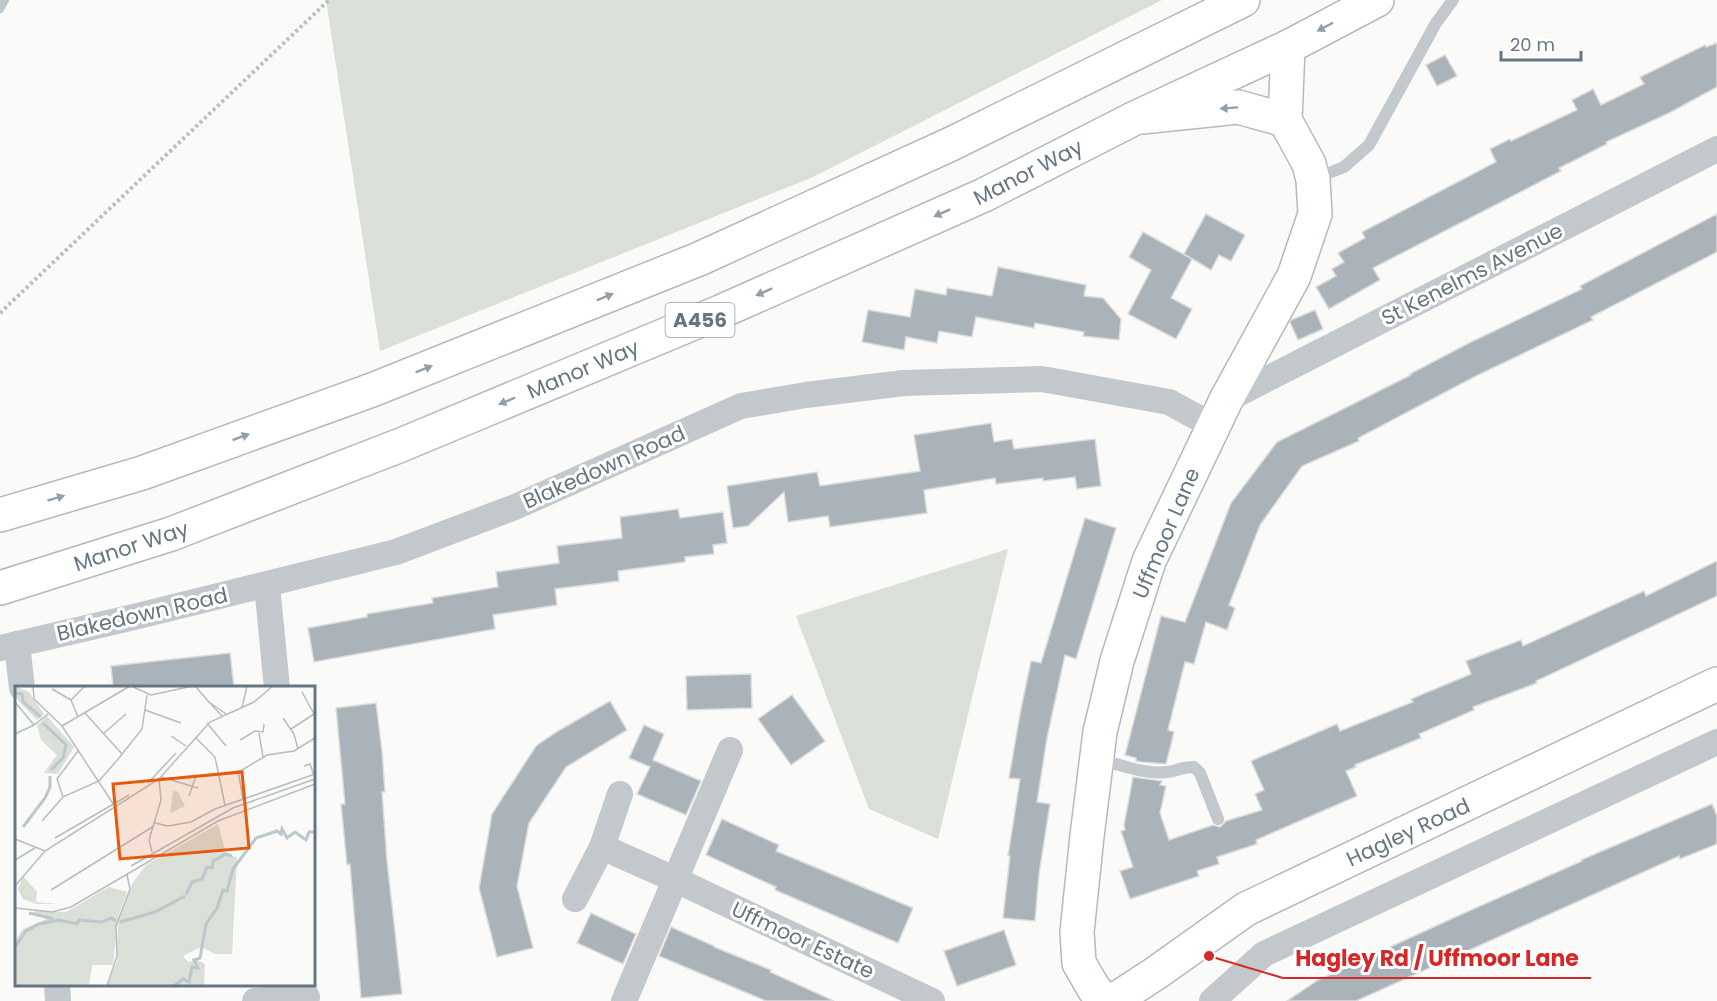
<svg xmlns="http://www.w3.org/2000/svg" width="1717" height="1001" viewBox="0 0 1717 1001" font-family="Poppins,sans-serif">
<rect width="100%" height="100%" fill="#fafaf8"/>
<g fill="#dadfd7">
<polygon points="326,0 1162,0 813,177 380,351"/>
<polygon points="1008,549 938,839 869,809 796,616"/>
</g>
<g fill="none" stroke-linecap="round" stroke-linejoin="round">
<polyline stroke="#bbc7cb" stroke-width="8" points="0,9 5,0"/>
</g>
<g fill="#aab3b9" stroke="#dcdcda" stroke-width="1.5">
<polygon points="1717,43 1717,87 1669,113 1606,142 1607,144 1559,168 1561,171 1373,268 1380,280 1329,309 1316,287 1336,276 1332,269 1344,262 1338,253 1365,238 1362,232 1496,162 1490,149 1510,139 1511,141 1577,110 1572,100 1593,89 1601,105 1644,84 1640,77 1705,45 1706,47"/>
<polygon points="1445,55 1457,76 1437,86 1426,65"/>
<polygon points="1206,214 1245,235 1231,261 1219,255 1211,270 1184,254"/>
<polygon points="1717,214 1717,252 1591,317 1593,320 1476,376 1358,438 1359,441 1302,466 1260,525 1229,605 1235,608 1227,630 1206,622 1194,664 1185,662 1168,730 1174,732 1166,764 1142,762 1136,761 1136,758 1125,755 1161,616 1185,622 1231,503 1277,442 1411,375 1410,374 1469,343 1582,289 1580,286"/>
<polygon points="1143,232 1192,259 1171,298 1192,309 1176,339 1128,314 1151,270 1129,257"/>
<polygon points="998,267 1086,285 1084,296 1103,298 1121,319 1119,340 1083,336 1084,332 1035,323 1034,328 976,317 972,337 939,331 937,343 906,337 904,350 862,342 868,310 910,317 915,289 946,295 947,288 992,296"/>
<polygon points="1315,310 1323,329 1298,340 1290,322 1291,320"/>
<polygon points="991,423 994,442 1012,439 1014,449 1095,439 1101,486 1077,489 1075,477 1043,481 1043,478 996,484 995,478 924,490 927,513 830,527 828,516 788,522 784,492 748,526 733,528 727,486 817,472 820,486 920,471 914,435"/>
<polygon points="678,509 680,518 723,512 727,543 713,545 714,554 685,557 685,562 618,571 619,581 555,589 557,605 493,615 495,629 314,662 308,628 367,617 367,614 433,603 432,598 498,587 496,572 559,563 557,546 622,538 620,517"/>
<polygon points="1085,518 1116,528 1076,659 1065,655 1047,738 1037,802 1050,804 1039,874 1035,921 1003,918 1010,856 1008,856 1020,779 1009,778 1020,714 1031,661 1041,663"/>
<polygon points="1717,561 1717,596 1536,681 1537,683 1473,707 1474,710 1419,734 1421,738 1355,765 1356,767 1346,771 1357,796 1256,840 1257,844 1217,857 1219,864 1197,871 1199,876 1130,899 1120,871 1133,867 1121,831 1125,830 1124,825 1133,777 1162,781 1160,785 1166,786 1160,813 1169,840 1213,825 1220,827 1226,821 1262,810 1255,794 1264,790 1251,761 1337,724 1340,731 1413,702 1411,699 1471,674 1466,661 1521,640 1523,646 1644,591 1646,596"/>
<polygon points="230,653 234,687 113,687 111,666"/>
<polygon points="751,674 752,708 687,710 686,676"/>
<polygon points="792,695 825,741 791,765 758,719"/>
<polygon points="610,701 627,730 566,767 529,823 517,886 533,948 497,957 479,888 492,814 536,746 558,731"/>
<polygon points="376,703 382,751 385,792 382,792 387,861 402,994 361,998 350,864 347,865 341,804 345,804 336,708"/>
<polygon points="644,725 664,734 653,760 701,781 686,815 637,794 650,767 629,758"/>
<polygon points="1712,804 1717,816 1717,844 1680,859 1679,856 1356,1001 1287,1001 1318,980 1462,914 1582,861 1581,860"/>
<polygon points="722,819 779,845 776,851 913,908 898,943 775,890 776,887 706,855"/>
<polygon points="591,913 636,934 623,964 577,943"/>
<polygon points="671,927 714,946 714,947 771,970 770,972 834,1001 766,1001 659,956"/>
<polygon points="1004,930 1016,965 957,986 944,951"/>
</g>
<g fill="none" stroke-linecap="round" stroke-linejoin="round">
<defs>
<g id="secondary">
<polyline points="1142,117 1238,107 1285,120"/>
<polyline points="1105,1001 1094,989 1079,963 1077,932 1087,836 1100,732 1117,661 1149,561 1226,400 1294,276 1315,214 1313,180 1309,164 1285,120 1288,47"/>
<polyline points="1113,1001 1156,973 1246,909 1717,684"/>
</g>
<g id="highway">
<polyline points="0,515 142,473 372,390 699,259 951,144 1243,0"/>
<polyline points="0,588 171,534 401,445 720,312 984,195 1135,118 1288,47 1377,0"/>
</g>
</defs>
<use href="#secondary" stroke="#b3babf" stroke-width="36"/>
<use href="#highway" stroke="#b4b9bd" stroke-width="36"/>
<polyline stroke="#bbbfc2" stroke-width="4" stroke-dasharray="3 3" stroke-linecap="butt" points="0,313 329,0"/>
<g stroke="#c3c8cc" stroke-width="12">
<polyline points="1314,179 1344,167 1369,145 1436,23 1453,0"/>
<path d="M1097,759C1119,764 1144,775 1167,772C1177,771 1184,766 1194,767L1200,773L1218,819"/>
</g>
<g stroke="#c3c8cc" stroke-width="26">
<polyline points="1226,400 1717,149"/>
<polyline points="267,585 277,688"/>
<polyline points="17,644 22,688"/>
<polyline points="0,648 134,617 396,552 515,507 741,406 806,395 904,383 1042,379 1169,402 1213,426"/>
<polyline points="602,847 674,879 932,1001"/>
<polyline points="575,899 602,847 620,794"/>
<polyline points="57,984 58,1001"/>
<polyline points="255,1001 307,997"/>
<polyline points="624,1001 730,750"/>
<polyline points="1212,1001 1264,954 1717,742"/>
</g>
<use href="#secondary" stroke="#fff" stroke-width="33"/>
<use href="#highway" stroke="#fff" stroke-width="33"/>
</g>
<defs><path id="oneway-solid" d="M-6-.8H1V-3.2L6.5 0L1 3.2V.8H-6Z" transform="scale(1.5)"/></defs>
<g fill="#939fa8">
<use href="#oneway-solid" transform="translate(1325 27) rotate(152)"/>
<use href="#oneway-solid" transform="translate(1229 108) rotate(176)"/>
<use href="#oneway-solid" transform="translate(942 213) rotate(156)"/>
<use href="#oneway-solid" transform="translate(764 292) rotate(156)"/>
<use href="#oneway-solid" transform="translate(605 297) rotate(-22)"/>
<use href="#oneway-solid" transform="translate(424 369) rotate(-22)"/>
<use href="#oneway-solid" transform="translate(507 401) rotate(157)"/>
<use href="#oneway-solid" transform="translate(241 437) rotate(-20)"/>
<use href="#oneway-solid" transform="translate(56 498) rotate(-17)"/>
</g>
<g text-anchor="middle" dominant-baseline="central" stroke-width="6" stroke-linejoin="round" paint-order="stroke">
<rect fill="#fff" stroke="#939fa8" stroke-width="1.5" x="665.5" y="303" width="69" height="34" rx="4.5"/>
<g font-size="20" font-weight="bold" fill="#657683">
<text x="700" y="320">A456</text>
</g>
<g font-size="21" fill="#657683" stroke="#fff">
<text transform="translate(1028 172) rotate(-27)">Manor Way</text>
<text transform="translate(1472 274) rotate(-27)">St Kenelms Avenue</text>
<text transform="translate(583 369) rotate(-23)">Manor Way</text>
<text transform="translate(604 467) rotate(-24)">Blakedown Road</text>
<text transform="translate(1166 533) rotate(-67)">Uffmoor Lane</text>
<text transform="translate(131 546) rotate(-18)">Manor Way</text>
<text transform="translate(142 614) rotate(-13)">Blakedown Road</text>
<text transform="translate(1408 832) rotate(-25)">Hagley Road</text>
<text transform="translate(803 940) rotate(25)">Uffmoor Estate</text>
</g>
</g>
<g transform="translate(15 686)">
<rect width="300" height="300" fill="#fafaf8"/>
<path d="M0,0L14,6L29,28L22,34L0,11ZM32,30L59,61L43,88L29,87L42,69L26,54L22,39ZM158,105L163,106L170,120L155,127ZM203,138L211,168L222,171L217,268H200L186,261L168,270L173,276L182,274L190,278L189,300H92L102,275L103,236L117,198L131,179ZM8,190L22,206L21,216L43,218H22L8,213L3,203ZM94,201L112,206L103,231L98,279H77L74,300H0V255L8,243L32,233L18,229L20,225L51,226Z" fill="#dadfd7"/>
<path fill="none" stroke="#bbc7cb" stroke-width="3" d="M0,7L7,8L8,16L26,31M28,37L51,59L48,72L36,84M8,141L30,112L35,101V90M171,209L177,196L187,193L192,181L197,182L198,175L211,168L217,170M14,227L36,232L39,236M105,236L140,226L170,210M0,261L11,245L24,238L44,234L62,238L64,234L87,236L96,232L101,235M159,300L168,293L174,296L177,281L183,282L179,274L185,272L191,238L202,222L208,204L212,205L218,183L241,152L262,145L266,148L267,143L272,152L280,146L291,154L294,146H300"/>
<path fill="none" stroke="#b5bdc2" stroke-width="1.5" d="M18,0L19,13L47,40L99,119M116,0L136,9L178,0M180,0L194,16M37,3L56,14M287,6L299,28M0,16L19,39M227,22L232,0M130,24L166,37M70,27L107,68M207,30L194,16L211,28M63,31L56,14L70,0M268,32L279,48L283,63M192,37L211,60M47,40L115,0M276,43L299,28M89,47L111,28M244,47L248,71M0,48L19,39L33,28M156,50L171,60M180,51L200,71L210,119M225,54L240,45L248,46L249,38M63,65L42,93L48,111L84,95L104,72L127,43L132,9M289,80L295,78L299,89M223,85L228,113M204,89L227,84L252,69L279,65L300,52M146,91L183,102M133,97L161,67M174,110L181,90M27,135L48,111M140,137L153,140L176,136L200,123L300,88M40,152L114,109M0,153L30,165M137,166L134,154L146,114L144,93M0,174L20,162M116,180L218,122L300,93M0,200L30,165L144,93L195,36L239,16L258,0M36,204L139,140M0,222L37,226L56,221L203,135L300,98M92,300L102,270L101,240L115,203L112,189"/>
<path fill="#e8590c" fill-opacity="0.15" stroke="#e8590c" stroke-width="3" d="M227,86L234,162L105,173L98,98Z"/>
<rect width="300" height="300" fill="none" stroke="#657683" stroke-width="3"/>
</g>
<path fill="none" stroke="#d62828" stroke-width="2" d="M1209 956L1283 978H1591"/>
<circle fill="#d62828" stroke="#fff" stroke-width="2" cx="1209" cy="956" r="6"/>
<g font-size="22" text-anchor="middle" font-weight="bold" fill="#d62828" stroke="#fff" stroke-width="6" stroke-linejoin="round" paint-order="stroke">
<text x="1437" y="966">Hagley Rd / Uffmoor Lane</text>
</g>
<path d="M1501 51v9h80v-9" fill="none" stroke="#657683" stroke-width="3"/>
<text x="1510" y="51" font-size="18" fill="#657683" stroke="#ffffff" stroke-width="4.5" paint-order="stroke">20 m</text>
</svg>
